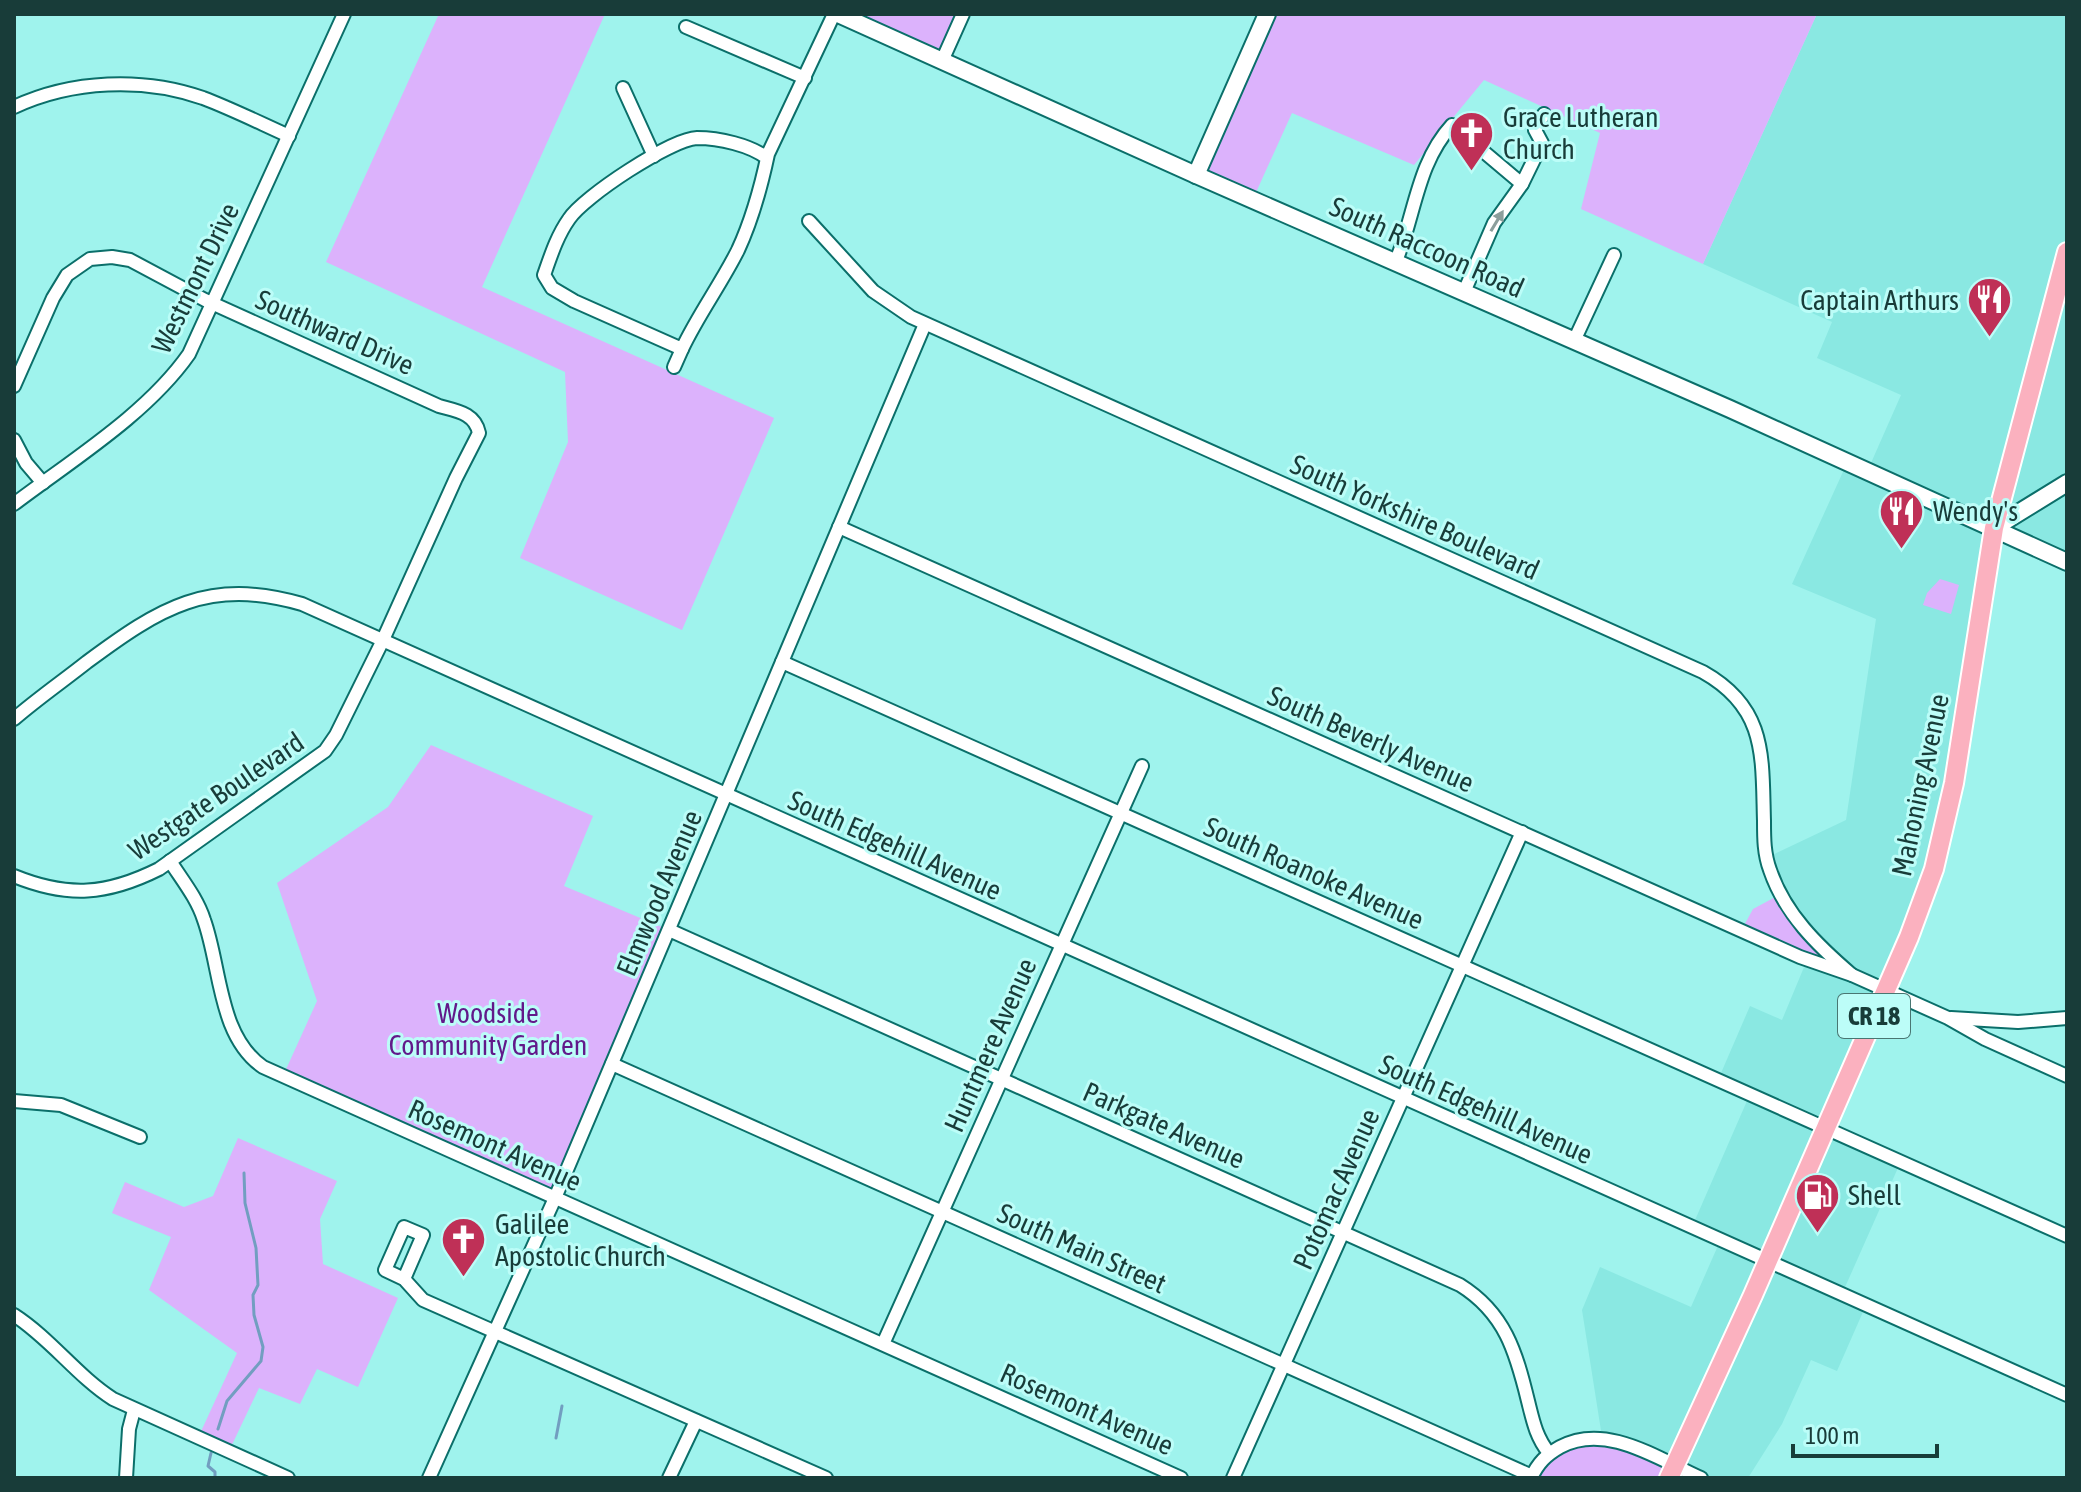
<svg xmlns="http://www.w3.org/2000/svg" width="2081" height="1492" viewBox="0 0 2081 1492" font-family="'Asap Condensed',sans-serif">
<rect width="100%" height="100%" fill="#9ff3ed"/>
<polygon fill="#8ae8e2" points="1817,14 2067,14 2067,562 1995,528 1944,832 1826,1127 1901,1161 1842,1294 1866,1305 1837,1371 1811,1360 1782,1424 1748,1478 1701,1478 1602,1437 1582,1310 1600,1267 1691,1307 1720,1241 1692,1227 1750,1094 1718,1080 1750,1006 1782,1020 1807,960 1803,929 1766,858 1846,820 1876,619 1792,584 1847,463 1867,472 1901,395 1817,358 1832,322 1703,264"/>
<g fill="#dcb2fc">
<polygon points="439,14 605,14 482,287 774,418 682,630 520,558 568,442 565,372 326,262"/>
<polygon points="838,14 963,14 942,61"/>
<polygon points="1267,14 1817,14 1703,264 1581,209 1600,133 1484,80 1414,165 1292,113 1253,199 1196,175"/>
<polygon points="1940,579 1959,585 1951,614 1923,605 1927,593"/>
<polygon points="431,745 593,816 564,886 669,930 555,1198 283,1076 317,1001 277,883 388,807"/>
<polygon points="1781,894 1852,975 1741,931 1753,909"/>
<polygon points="238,1138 337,1181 320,1219 323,1264 398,1298 358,1387 317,1369 300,1404 259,1388 229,1451 198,1438 237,1353 149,1290 171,1237 112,1213 125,1182 184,1207 213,1196"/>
<polygon points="1602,1437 1701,1478 1531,1478 1549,1453"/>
</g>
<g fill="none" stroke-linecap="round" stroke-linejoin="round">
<g stroke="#729ec0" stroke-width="3">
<polyline points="218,1429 227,1401 261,1361 263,1347 254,1315 253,1295 258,1285 256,1248 245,1203 244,1173"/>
<polyline points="556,1438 562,1406"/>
<polyline points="211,1453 208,1466 215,1472 215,1478"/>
</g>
<defs>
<g id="street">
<polyline points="686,27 805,78"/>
<polyline points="942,61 963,14"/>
<polyline points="623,88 654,156"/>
<path d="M14,107C72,80 143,77 203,98C232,109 260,123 289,136"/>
<path d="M767,158C750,145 719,138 697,138C671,139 583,197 569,219C557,236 551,255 544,275L552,288L574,301L682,349C698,315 721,284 738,250C752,220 761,187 768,154L834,14"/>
<polyline points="1522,184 1542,143 1535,130 1544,114"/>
<path d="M809,221L873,291L911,317L1703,672C1767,708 1762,756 1764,821C1764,838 1764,854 1770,870C1785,914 1817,945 1852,975"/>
<path d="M1396,261C1415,215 1417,163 1452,125L1522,184L1494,223L1464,292"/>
<polyline points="1574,341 1614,255"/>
<polyline points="674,367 682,349"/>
<path d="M14,386L53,298L67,275L90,259L112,257L130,260L205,300L439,406C457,411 475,413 479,433L456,478L382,642L336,735L325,751L159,869C107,895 68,898 14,876"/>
<polyline points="14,440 26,463 43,483"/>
<path d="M14,504C72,460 147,414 189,354L344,14"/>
<polyline points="839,527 1800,957 1852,975 1948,1018 1985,1039 2067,1076"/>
<polyline points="782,662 2067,1236"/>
<path d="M14,719C37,699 63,681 87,662C160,608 208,577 302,604L2067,1395"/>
<path d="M170,861C182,880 197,898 204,920C221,967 218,1036 263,1067L1181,1478"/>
<path d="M669,930L1460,1285C1505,1313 1516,1352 1528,1401C1533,1421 1536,1437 1549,1453"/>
<polyline points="1951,1018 2018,1022 2067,1018"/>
<polyline points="612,1064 1532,1476"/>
<polyline points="14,1101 61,1105 140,1137"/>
<polyline points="404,1279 423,1235 404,1227 385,1270 404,1279 423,1300 826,1478"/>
<path d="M14,1315C51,1339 77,1376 113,1399L288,1478"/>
<polyline points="883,1344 1142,766"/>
<polyline points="126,1478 129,1429 134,1410"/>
<polyline points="429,1478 555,1198 925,324"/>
<polyline points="669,1478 696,1421"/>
<polyline points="1233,1478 1522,832"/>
<path d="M1531,1478C1538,1463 1546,1455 1560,1447C1606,1422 1658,1459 1701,1478"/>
</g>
<g id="secondary">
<polyline points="838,14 1196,175 1730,409 2067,562"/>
<polyline points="1196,175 1267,14"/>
<polyline points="1994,528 2067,483"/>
</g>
<polyline id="primary" points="1669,1478 1753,1295 1909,937 1934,869 1954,783 1994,528 2067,252"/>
</defs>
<use href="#street" stroke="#0b6f6a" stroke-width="16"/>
<use href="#secondary" stroke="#0b6f6a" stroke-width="20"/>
<use href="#primary" stroke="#fff" stroke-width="22"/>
<use href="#street" stroke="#fff" stroke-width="12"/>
<use href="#secondary" stroke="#fff" stroke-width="16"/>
<use href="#primary" stroke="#fbb1bf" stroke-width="18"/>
</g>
<defs><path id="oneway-solid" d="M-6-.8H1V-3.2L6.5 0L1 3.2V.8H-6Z" transform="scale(2)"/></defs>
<use fill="#8c9e9c" href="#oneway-solid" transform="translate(1497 221) rotate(-59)"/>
<defs>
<symbol id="church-pin" viewBox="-11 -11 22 30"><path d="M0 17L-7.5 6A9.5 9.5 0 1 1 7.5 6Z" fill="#bf3057" stroke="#bcfdf8"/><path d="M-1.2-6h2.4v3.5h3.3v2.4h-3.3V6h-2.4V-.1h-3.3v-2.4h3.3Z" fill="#fff"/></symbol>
<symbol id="restaurant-pin" viewBox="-11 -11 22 30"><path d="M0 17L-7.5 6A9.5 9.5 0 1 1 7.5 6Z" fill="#bf3057" stroke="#bcfdf8"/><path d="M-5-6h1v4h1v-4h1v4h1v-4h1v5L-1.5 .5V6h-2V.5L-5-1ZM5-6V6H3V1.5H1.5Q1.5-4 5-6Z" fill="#fff"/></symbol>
<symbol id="fuel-pin" viewBox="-11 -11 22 30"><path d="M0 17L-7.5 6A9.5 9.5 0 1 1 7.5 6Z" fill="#bf3057" stroke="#bcfdf8"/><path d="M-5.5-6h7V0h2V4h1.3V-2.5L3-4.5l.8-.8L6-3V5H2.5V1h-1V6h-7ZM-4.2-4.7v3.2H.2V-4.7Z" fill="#fff"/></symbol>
</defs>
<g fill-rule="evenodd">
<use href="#church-pin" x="1446" y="108" width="51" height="69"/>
<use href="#restaurant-pin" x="1964" y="274" width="51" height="69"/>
<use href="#restaurant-pin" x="1876" y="486" width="51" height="69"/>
<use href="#fuel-pin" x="1792" y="1170" width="51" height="69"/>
<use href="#church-pin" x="438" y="1214" width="51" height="69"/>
</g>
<g text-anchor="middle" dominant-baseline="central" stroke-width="6" stroke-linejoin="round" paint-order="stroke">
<rect fill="#bcfdf8" stroke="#497672" stroke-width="2" x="1838" y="994" width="72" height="44" rx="6"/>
<g font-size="26" font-weight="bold" fill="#183c39">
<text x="1874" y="1016">CR 18</text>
</g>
<g font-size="28" fill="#183c39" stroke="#bcfdf8" text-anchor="start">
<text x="1503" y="117">Grace Lutheran<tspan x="1503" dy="32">Church</tspan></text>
<text x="1959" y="300" text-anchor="end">Captain Arthurs</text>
<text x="1933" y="511">Wendy's</text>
<text x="1848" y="1195">Shell</text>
<text x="495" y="1224">Galilee<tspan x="495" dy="32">Apostolic Church</tspan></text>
</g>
<g font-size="28" fill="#183c39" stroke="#bcfdf8">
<text transform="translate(1427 247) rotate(24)">South Raccoon Road</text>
<text transform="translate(195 278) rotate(-64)">Westmont Drive</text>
<text transform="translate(335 332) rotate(24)">Southward Drive</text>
<text transform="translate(1415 517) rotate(24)">South Yorkshire Boulevard</text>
<text transform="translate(1371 739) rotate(24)">South Beverly Avenue</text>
<text transform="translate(1920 785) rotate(-78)">Mahoning Avenue</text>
<text transform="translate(216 796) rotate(-34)">Westgate Boulevard</text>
<text transform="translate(895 845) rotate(24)">South Edgehill Avenue</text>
<text transform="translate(1314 873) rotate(24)">South Roanoke Avenue</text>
<text transform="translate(659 893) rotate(-67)">Elmwood Avenue</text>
<text transform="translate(990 1045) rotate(-66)">Huntmere Avenue</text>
<text transform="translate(1486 1109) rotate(24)">South Edgehill Avenue</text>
<text transform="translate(1164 1125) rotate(24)">Parkgate Avenue</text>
<text transform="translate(495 1145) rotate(24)">Rosemont Avenue</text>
<text transform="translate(1336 1189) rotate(-66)">Potomac Avenue</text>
<text transform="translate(1082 1248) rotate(24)">South Main Street</text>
<text transform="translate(1087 1409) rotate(24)">Rosemont Avenue</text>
</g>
<g font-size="28" fill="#62198a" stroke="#bcfdf8">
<text x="488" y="1013">Woodside<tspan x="488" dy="32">Community Garden</tspan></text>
</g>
</g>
<rect width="2081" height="1492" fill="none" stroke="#183c39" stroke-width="32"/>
<path d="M1793 1444v12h144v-12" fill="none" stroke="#183c39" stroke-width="4"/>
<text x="1805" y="1444" font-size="24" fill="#183c39" stroke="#bcfdf8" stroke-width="6" paint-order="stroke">100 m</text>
</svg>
